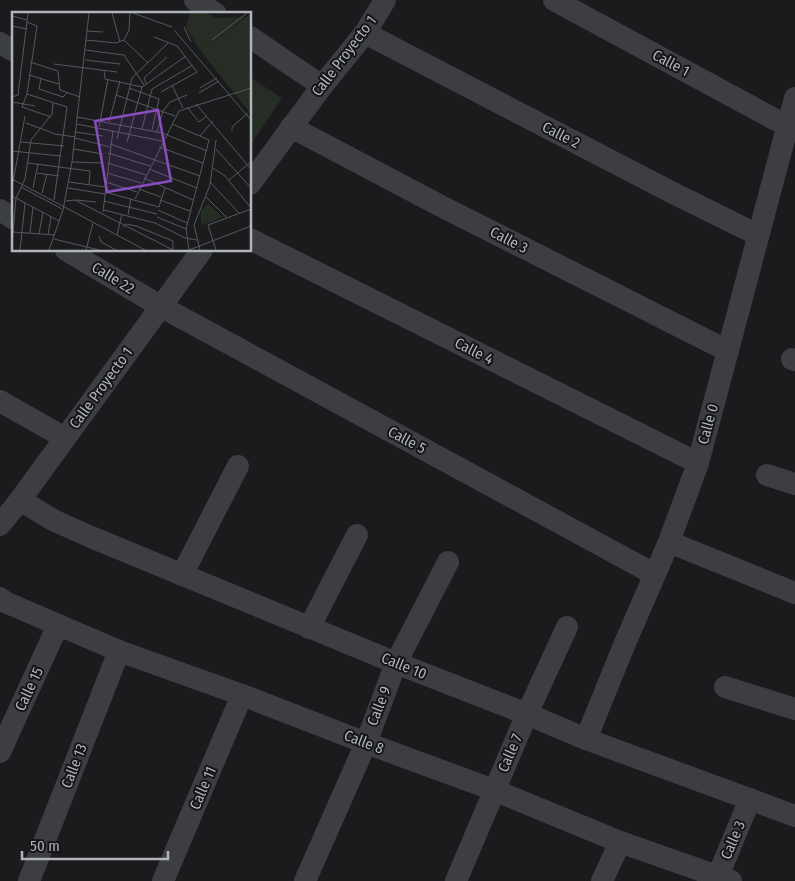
<svg xmlns="http://www.w3.org/2000/svg" width="795" height="881" viewBox="0 0 795 881" font-family="'Fira Sans Condensed',sans-serif">
<rect width="100%" height="100%" fill="#1b1b1d"/>
<polygon fill="#252d25" points="250,77 282,98 250,146"/>
<g fill="none" stroke-linecap="round" stroke-linejoin="round">
<g stroke="#3c3e42" stroke-width="22">
<polyline points="195,0 216,14"/>
<polyline points="554,0 787,126"/>
<polyline points="365,33 673,193 758,235"/>
<polyline points="250,37 322,86"/>
<polyline points="0,43 14,51"/>
<polyline points="291,127 439,205 728,351"/>
<polyline points="250,184 322,86 365,33 385,0"/>
<polyline points="0,210 14,219"/>
<polyline points="250,239 698,463"/>
<polyline points="66,250 160,306 654,574"/>
<polyline points="792,359 795,360"/>
<polyline points="0,401 65,438"/>
<polyline points="767,475 795,484"/>
<polyline points="20,500 53,520 91,537 396,663 527,714 586,739 795,816"/>
<polyline points="0,525 20,500 202,250"/>
<polyline points="669,542 795,593"/>
<polyline points="182,575 238,466"/>
<polyline points="0,598 5,602 119,651 242,695 366,743 494,790 620,842 731,881"/>
<polyline points="309,628 357,535"/>
<polyline points="725,687 795,709"/>
<polyline points="586,739 625,643 669,542 698,463 795,98"/>
<polyline points="0,752 58,625"/>
<polyline points="29,881 119,651"/>
<polyline points="163,881 242,695"/>
<polyline points="305,881 366,743 396,663 448,562"/>
<polyline points="456,881 527,714 567,627"/>
<polyline points="602,881 620,842"/>
<polyline points="716,881 750,799"/>
</g>
</g>
<g text-anchor="middle" dominant-baseline="central" stroke-width="4" stroke-linejoin="round" paint-order="stroke">
<g font-size="15" fill="#afb5bb" stroke="#161618">
<text transform="translate(344 56) rotate(-53)">Calle Proyecto 1</text>
<text transform="translate(671 63) rotate(28)">Calle 1</text>
<text transform="translate(561 135) rotate(27)">Calle 2</text>
<text transform="translate(509 240) rotate(27)">Calle 3</text>
<text transform="translate(113 278) rotate(31)">Calle 22</text>
<text transform="translate(474 351) rotate(27)">Calle 4</text>
<text transform="translate(101 388) rotate(-54)">Calle Proyecto 1</text>
<text transform="translate(708 424) rotate(-75)">Calle 0</text>
<text transform="translate(407 440) rotate(28)">Calle 5</text>
<text transform="translate(404 666) rotate(22)">Calle 10</text>
<text transform="translate(29 689) rotate(-65)">Calle 15</text>
<text transform="translate(379 706) rotate(-69)">Calle 9</text>
<text transform="translate(364 742) rotate(21)">Calle 8</text>
<text transform="translate(510 753) rotate(-67)">Calle 7</text>
<text transform="translate(74 766) rotate(-69)">Calle 13</text>
<text transform="translate(203 788) rotate(-67)">Calle 11</text>
<text transform="translate(733 840) rotate(-67)">Calle 3</text>
</g>
</g>
<g transform="translate(12 12)">
<rect width="239" height="239" fill="#1b1b1d"/>
<path d="M239,75V102L221,80Z" fill="#252d25"/>
<path d="M178,1H195L204,6L233,5L189,39L174,16Z" fill="#252d25"/>
<path d="M239,1V75L221,80L189,39Z" fill="#252d25"/>
<path d="M196,192L211,205L194,212L192,208L193,212L189,213V198Z" fill="#252d25"/>
<path fill="none" stroke="#56595c" stroke-width="1" d="M100,1L108,30M121,1L160,15M0,4L15,8M15,10L25,14L15,82L10,95L39,105M0,14L15,17M172,15L179,30M162,18L239,108M75,19L91,20M142,25L165,34L185,60L149,80M74,28L104,31L112,28L117,18L118,1M112,28L136,51M200,28L235,1M73,38L112,43L132,73M73,48L108,52M18,50L46,59L48,78L68,85M42,52L105,60M92,58L93,67L130,75M17,63L47,72M29,66L27,77L51,85L55,81M134,71L132,66L155,45M160,73L171,96M117,76L147,87L140,118M188,76L205,66M187,81L207,69M15,82L55,95L42,188M104,83L163,104M0,85L6,83L16,1M0,90L23,94M184,92L239,157M175,95L187,110L195,104M65,105L150,121L195,139M97,110L108,69M14,111L43,122L63,125M65,112L150,129M160,112L197,128L174,217L177,238M87,115L96,67M130,117L140,77L181,53M220,119V115L236,101M63,120L91,124M145,120L151,99L158,90L175,83M188,124L201,109M63,126L98,135M105,127L120,66L157,30M9,130L52,134M115,130L130,75L174,44M98,132L188,164M147,135L191,151M62,137L91,142M204,137L239,176M0,139L49,144M96,141L138,154M60,150L90,151M16,151L78,159L77,173M96,151L134,163M201,156L213,164L239,196M137,157L185,176M25,161L47,164M95,161L129,171M132,166L181,188M0,167L133,238M217,168L239,150M1,170L13,104M57,170L93,175M94,170L125,180M198,170L227,201M9,175L50,197M21,176L26,152M56,176L93,182M127,177L149,185M93,180L147,195M30,181L35,162M0,184L47,209M194,185L215,206M123,187L167,99L239,76M64,188L84,190M148,188L178,199M54,189L63,188L161,238M92,189L145,202M147,195L153,176M51,198L60,150L77,1M92,198L143,211L173,226L185,228M146,198L175,211M91,200L101,118M116,203L119,186M145,205L174,217M112,215L114,212L124,214L161,229V238M1,220L43,223M18,221L21,195M27,222L31,200M36,223L39,205M105,223L110,202M87,224L89,230L104,238M42,227L87,238M0,233L4,186L13,167L19,128L40,102L41,91M8,238L13,191M37,238L51,198M74,238L81,211M177,238L239,214M188,238L182,213L198,173L204,128M204,238L196,213L239,197"/>
<path fill="#884ebe" fill-opacity="0.15" stroke="#884ebe" stroke-width="2.5" d="M146,98L159,169L95,180L83,109Z"/>
<rect width="239" height="239" fill="none" stroke="#afb5bb" stroke-width="2.5"/>
</g>
<path d="M22 851v8h146v-8" fill="none" stroke="#afb5bb" stroke-width="2.5"/>
<text x="30" y="851" font-size="15" fill="#afb5bb" stroke="#161618" stroke-width="4" paint-order="stroke">50 m</text>
</svg>
